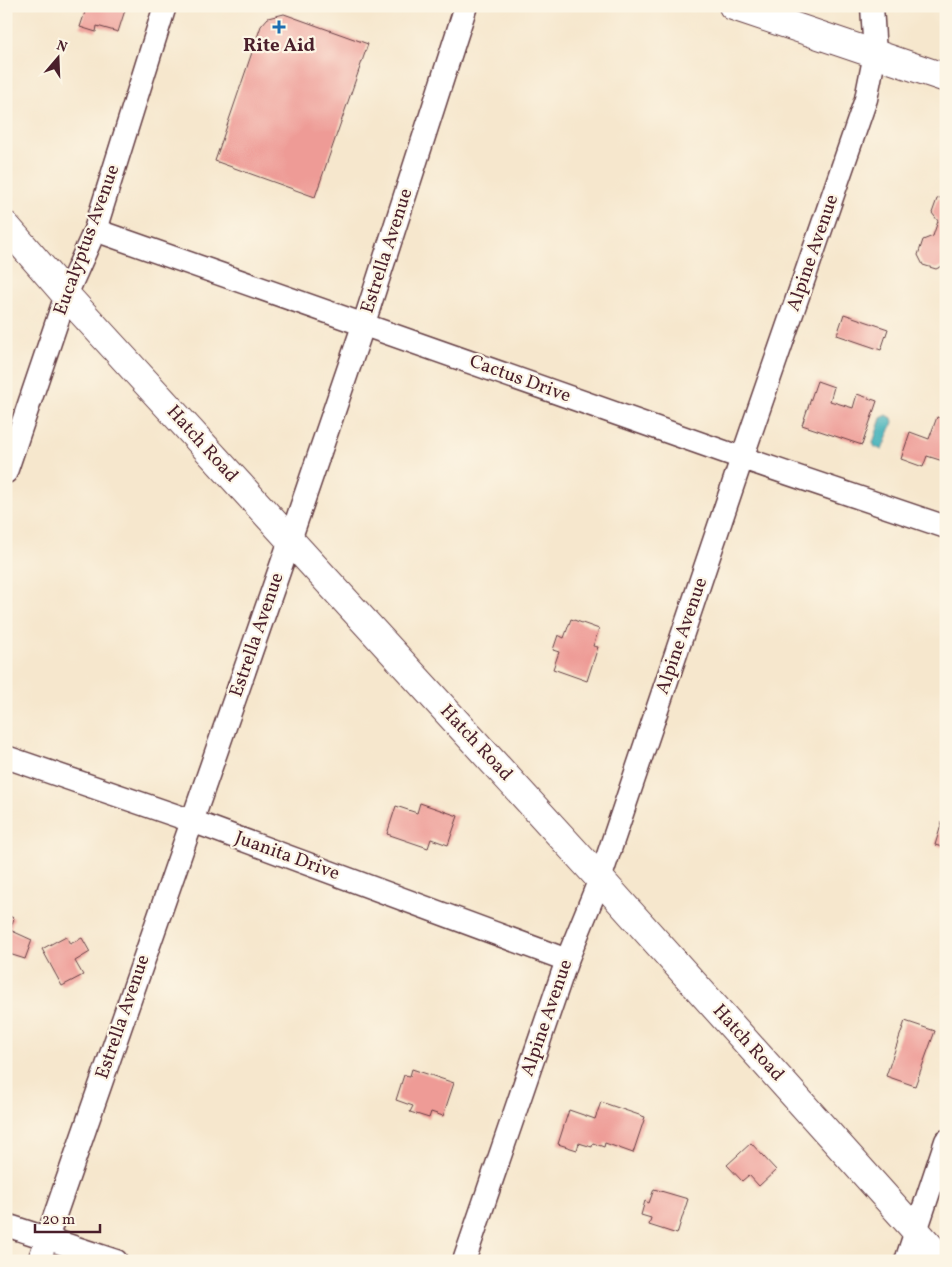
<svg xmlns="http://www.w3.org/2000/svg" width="952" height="1267" viewBox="0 0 952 1267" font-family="Vollkorn,serif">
<rect width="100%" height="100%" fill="#fcf5e5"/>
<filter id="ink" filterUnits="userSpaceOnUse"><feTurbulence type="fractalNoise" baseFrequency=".02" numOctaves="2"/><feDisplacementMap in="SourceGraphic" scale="10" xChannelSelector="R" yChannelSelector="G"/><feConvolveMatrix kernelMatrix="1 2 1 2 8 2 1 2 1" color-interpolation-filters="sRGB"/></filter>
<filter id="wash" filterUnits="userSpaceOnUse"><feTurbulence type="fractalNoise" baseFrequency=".0096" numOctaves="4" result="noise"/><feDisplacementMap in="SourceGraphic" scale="20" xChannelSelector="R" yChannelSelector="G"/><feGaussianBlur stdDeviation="1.12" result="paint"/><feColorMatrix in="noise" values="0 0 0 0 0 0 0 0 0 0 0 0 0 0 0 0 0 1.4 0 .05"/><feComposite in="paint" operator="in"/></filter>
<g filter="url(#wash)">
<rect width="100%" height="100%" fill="#f6e7cd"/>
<polygon fill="#40b0b9" stroke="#456872" points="887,415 892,418 893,422 882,450 875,447 873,443 881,418"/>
<g id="blocks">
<g fill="#ee9b96">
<polygon points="87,6 126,7 118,32 97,26 96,32 80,27"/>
<polygon points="284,14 368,44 315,197 215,161 261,26 268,18"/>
<polygon points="946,195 946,264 936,269 923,265 918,255 923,240 933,236 938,221 932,213 937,199"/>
<polygon points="844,314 888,329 881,350 837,335"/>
<polygon points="817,381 834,387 830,401 853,408 857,394 877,401 862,445 802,425"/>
<polygon points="937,417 946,420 946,462 927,456 923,467 901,459 910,432 929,439"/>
<polygon points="571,619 599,629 593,646 598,647 587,681 553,669 559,652 553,650 558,635 564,638"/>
<polygon points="420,803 458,816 448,845 431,839 428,848 387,834 396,806 417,813"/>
<polygon points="942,822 946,824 946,848 935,845"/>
<polygon points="6,915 14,918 10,930 32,940 25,959 6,953"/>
<polygon points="66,936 70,944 82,938 90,952 75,961 83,975 62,986 42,949"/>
<polygon points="905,1021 935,1031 915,1086 886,1076"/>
<polygon points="412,1069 454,1083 443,1116 431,1112 429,1118 410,1112 413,1106 396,1100 404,1075 410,1076"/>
<polygon points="601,1102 645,1117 633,1153 605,1143 604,1147 593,1143 592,1147 579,1143 577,1150 558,1144 569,1110 595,1119"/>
<polygon points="751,1143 776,1170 759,1186 749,1175 742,1181 727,1165"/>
<polygon points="654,1189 688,1199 677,1234 649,1225 651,1218 641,1215 645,1201 649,1203"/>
</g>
</g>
</g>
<g filter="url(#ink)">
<use href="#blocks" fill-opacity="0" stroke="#643d43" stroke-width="1"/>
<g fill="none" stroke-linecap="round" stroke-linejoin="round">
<defs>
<g id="street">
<polyline points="95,230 742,458 946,527"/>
<polyline points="6,472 66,295 95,230 165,6"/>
<polyline points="6,757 192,821 567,960"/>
<polyline points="6,1225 116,1261"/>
<polyline points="39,1261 290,540 364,323 466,6"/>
<polyline points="464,1261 567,960 600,879 742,458 866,99 875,54 872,6"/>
<polyline points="906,1261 946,1141"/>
</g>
<polyline id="secondary" points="6,226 66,295 600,879 943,1261"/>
<polyline id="primary" points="733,6 946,78"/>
</defs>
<use href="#street" stroke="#643d43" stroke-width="25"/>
<use href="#secondary" stroke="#643d43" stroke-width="30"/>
<use href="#primary" stroke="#643d43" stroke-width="30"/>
<use href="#street" stroke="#fff" stroke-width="22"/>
<use href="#secondary" stroke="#fff" stroke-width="28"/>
<use href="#primary" stroke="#fff" stroke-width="28"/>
</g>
</g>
<path fill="#1f6fb2" stroke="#fcf5e5" stroke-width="2" d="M276.5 19.5h5v5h5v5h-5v5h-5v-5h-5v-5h5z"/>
<g text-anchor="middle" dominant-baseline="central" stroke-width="4.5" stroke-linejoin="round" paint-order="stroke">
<g font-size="19" font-weight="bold" fill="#4a1f2b" stroke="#fcf5e5">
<text x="279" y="46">Rite Aid</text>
</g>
<g font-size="19" fill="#4a1f2b" stroke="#fcf5e5">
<text transform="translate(87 240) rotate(-70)">Eucalyptus Avenue</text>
<text transform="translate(387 251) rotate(-72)">Estrella Avenue</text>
<text transform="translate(813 253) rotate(-71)">Alpine Avenue</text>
<text transform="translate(520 379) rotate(20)">Cactus Drive</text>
<text transform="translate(202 444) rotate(48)">Hatch Road</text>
<text transform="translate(257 635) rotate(-71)">Estrella Avenue</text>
<text transform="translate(682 636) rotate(-71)">Alpine Avenue</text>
<text transform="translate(476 743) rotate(47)">Hatch Road</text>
<text transform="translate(287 856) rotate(20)">Juanita Drive</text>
<text transform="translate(123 1017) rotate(-71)">Estrella Avenue</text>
<text transform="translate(547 1018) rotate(-71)">Alpine Avenue</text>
<text transform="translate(748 1043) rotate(48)">Hatch Road</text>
</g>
</g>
<rect width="952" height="1267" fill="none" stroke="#fcf5e5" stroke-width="25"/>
<g transform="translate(58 58) rotate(19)" stroke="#fcf5e5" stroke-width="4" paint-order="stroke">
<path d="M0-4L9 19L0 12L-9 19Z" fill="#4a1f2b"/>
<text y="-8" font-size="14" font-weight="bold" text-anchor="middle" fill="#4a1f2b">N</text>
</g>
<path d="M35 1224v8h65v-8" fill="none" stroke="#4a1f2b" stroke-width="2.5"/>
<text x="42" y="1224" font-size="15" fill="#4a1f2b" stroke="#fcf5e5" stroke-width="4" paint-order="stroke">20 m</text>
</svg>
